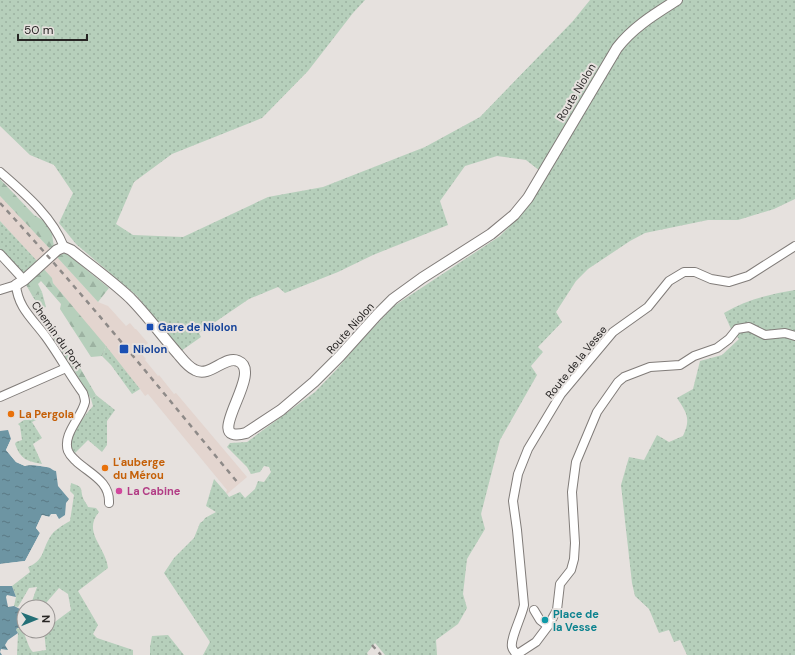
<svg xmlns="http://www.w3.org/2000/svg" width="795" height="655" viewBox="0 0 795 655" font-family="'DM Sans',sans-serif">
<defs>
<pattern id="grass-dots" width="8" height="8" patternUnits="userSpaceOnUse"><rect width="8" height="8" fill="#b6cfbb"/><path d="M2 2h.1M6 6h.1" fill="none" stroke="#9cb2a1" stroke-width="1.8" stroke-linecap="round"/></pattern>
<pattern id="forest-firs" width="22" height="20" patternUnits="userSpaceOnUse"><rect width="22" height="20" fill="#b6cfbb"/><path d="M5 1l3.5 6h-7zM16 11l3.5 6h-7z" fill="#9cb2a1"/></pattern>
<pattern id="water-ripples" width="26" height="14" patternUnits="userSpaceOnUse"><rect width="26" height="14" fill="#6d95a3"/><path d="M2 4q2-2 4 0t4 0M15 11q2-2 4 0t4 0" fill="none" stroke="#5a7985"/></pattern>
</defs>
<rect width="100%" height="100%" fill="#e6e1de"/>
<g fill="#e3d5cf">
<polygon points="0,196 51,250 38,262 0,221"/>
<polygon points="55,255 98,302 108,306 126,326 130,323 135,329 136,329 148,343 139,351 146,359 145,360 158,376 159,375 174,394 176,393 247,477 227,494 226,493 227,490 148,394 145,396 140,389 53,283 52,278 42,267"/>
</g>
<g fill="url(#grass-dots)">
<polygon points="0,0 365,0 353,13 308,71 262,118 172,154 134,182 116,224 133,235 183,237 268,197 323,187 425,147 480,117 573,21 590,0 795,0 795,199 774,209 738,220 708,220 645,233 630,241 588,269 576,281 556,312 562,322 538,347 543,352 531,366 537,375 500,440 481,514 485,529 467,559 463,594 467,608 458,624 436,640 437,655 385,655 375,643 367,653 368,655 203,655 210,642 164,573 174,558 194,538 200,523 203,521 205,518 216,512 206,506 214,479 227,494 229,497 240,492 245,498 255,489 258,481 264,482 271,472 269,467 264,466 260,472 251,474 247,467 227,447 230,443 247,442 315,392 337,369 358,344 394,306 500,236 527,208 545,175 526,160 497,156 465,166 440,201 448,225 373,255 338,272 285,293 278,287 249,299 199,333 201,337 181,351 137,296 76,244 59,223 73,193 54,165 30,155 0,126"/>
<polygon points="0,221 38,262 24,275 0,249"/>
<path d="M795,290V655H687L680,640L674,642L669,630L659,633L649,609L635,596L632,583L621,485L629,457L644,460L657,435L669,442L683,436C691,419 687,413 677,398L693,389L700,361L722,355L739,339L731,329L724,313C746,300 770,294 795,290Z"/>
<polygon points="42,292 46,307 41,309 33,297"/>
<polygon points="106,346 140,389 132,394 111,365 102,356"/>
<path d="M96,395L115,410L107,421V445L102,452L88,440L73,455C66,436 82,419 93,406L91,399Z"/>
<path d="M37,417L38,419L32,422L42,438L33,444L42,464C27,461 21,460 15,444L16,442L22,440L20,426L18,424L27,418Z"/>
<path d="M71,483C84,487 80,488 83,498C84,501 87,504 88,507L96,508L99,512C82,532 106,547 108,568L78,591L98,625L93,634L97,638L133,650V655H17L18,633L16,630L17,628C27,630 26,646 33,652L46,650L44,631H48V627L71,610L68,594L59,588L46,603L45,607H30L37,587L29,588L18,607L14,606L16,597L12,586L30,572L28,567C44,561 42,550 50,537C54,530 63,525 70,521L74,495L70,491Z"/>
<polygon points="168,635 184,655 150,655 150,647 152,636"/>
</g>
<g fill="url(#forest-firs)">
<polygon points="0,179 34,215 44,221 52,234 54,247 51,250 0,196"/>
<polygon points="66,253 109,288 98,302 56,256"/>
<polygon points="42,267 52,278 53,283 106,346 102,356 91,357 60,309 61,304 41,281 38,284 42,292 33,297 25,283"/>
<polygon points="54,334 59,335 76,361 96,395 91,399 75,372 54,341"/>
</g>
<g fill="url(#water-ripples)">
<path d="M8,430L11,439L6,450L16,462L25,466C29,464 45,466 50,468C52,469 54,471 56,471L58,486L69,499L66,503L65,515L59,519L56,514L50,517L42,515L36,528L40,533L25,561L0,564V431Z"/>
<polygon points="0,586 12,586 16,597 7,595 6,597 8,607 14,606 24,611 24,631 23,632 20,628 17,628 16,630 18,633 8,640 5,645 8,650 1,649 0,652 2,655 0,655"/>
</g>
<g fill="#e6e1de">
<polygon points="13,438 8,450 17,461 25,464 28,462 46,465 47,467 28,464 25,466 16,462 6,450 11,439"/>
<polygon points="51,514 56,514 58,521 55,516 52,516 50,519 43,517 38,528 42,534 26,563 0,566 0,564 25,561 40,533 36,528 42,515 49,517"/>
</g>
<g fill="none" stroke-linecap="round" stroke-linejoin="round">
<defs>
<g id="minor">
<path d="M0,172C24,193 52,216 64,247"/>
<polyline points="0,254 24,280"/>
<path d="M0,290L16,285C18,308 33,319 46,337C59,355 70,375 83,393C84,396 85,399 85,402C82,417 62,434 68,451C70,456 73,458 76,461C90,474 110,481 109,503"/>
<polyline points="0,397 66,368"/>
<polyline points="534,610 540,620 548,626"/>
<polyline points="516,655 536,642 548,626 557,610 560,584 571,570 574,559 575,543 572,492 576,462 597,412 618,382 624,377 650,367 680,365 694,356 717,348 729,339 737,329 749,327 765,335 785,333 795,336"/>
<path d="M517,655C515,652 512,649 512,647C510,639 522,616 524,605L517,530L513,501L518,474L528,449L561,394L613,332L648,307L669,281L684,272H695L711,279L729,282L748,276L795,246"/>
</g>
<path id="tertiary" d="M16,285L24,280L57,250L64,247L71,250C91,266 112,281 130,298C147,315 162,336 178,354C183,360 188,367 195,370C210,378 225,355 238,361C266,372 198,446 246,433L281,410L314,382L340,356L377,315L393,299L422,278L491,234L514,215L528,198L617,48C633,27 655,14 677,0"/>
</defs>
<use href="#minor" stroke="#817c79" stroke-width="10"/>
<use href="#tertiary" stroke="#817c79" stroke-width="12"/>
<use href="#minor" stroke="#fff" stroke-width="8"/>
<use href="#tertiary" stroke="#fff" stroke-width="10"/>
<g stroke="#8e8a88" stroke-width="2.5" stroke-dasharray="5 5" stroke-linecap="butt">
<path d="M0,203C83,293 160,389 238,483"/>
<polyline points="372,645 381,655"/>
</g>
</g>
<g fill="#1a4fb4" stroke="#e6e1de" stroke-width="1.5">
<rect x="146" y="323" width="8" height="8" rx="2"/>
<rect x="119" y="344" width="10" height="10" rx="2"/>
</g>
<g fill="#e8710a" stroke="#e6e1de" stroke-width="1.5">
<circle cx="11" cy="414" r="4"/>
<circle cx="105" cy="468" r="4"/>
</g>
<circle fill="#d1479c" stroke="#e6e1de" stroke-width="1.5" cx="119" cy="491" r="4"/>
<circle fill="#0f9aa8" stroke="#e6e1de" stroke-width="1.5" cx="545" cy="620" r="4"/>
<g text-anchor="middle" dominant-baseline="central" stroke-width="4" stroke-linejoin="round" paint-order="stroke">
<g font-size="11" fill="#272524" stroke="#e6e1de">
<text transform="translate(576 92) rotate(-59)">Route Niolon</text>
<text transform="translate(350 328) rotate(-48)">Route Niolon</text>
<text transform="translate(57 335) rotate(55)">Chemin du Port</text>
<text transform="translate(576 362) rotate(-51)">Route de la Vesse</text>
</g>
<g font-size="11" font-weight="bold" fill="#164399" stroke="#e6e1de" text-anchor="start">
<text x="158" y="327">Gare de Niolon</text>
<text x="133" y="349">Niolon</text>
</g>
<g font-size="11" font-weight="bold" fill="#c56008" stroke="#e6e1de" text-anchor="start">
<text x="19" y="414">La Pergola</text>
<text x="113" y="462">L'auberge<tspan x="113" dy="13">du Mérou</tspan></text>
</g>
<g font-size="11" font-weight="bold" fill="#b23c85" stroke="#e6e1de" text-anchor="start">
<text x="127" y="491">La Cabine</text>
</g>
<g font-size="11" font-weight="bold" fill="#0d838f" stroke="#e6e1de" text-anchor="start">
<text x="553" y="614">Place de<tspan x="553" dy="13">la Vesse</tspan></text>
</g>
</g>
<g transform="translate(36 619) rotate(89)"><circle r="19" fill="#e6e1de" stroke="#9a9694"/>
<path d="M0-3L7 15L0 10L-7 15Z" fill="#246f76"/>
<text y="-6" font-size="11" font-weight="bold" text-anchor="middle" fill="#272524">N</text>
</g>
<path d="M18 34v6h69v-6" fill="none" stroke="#272524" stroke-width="2"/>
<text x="24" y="34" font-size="12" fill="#272524" stroke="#e6e1de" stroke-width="3" paint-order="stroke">50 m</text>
</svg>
